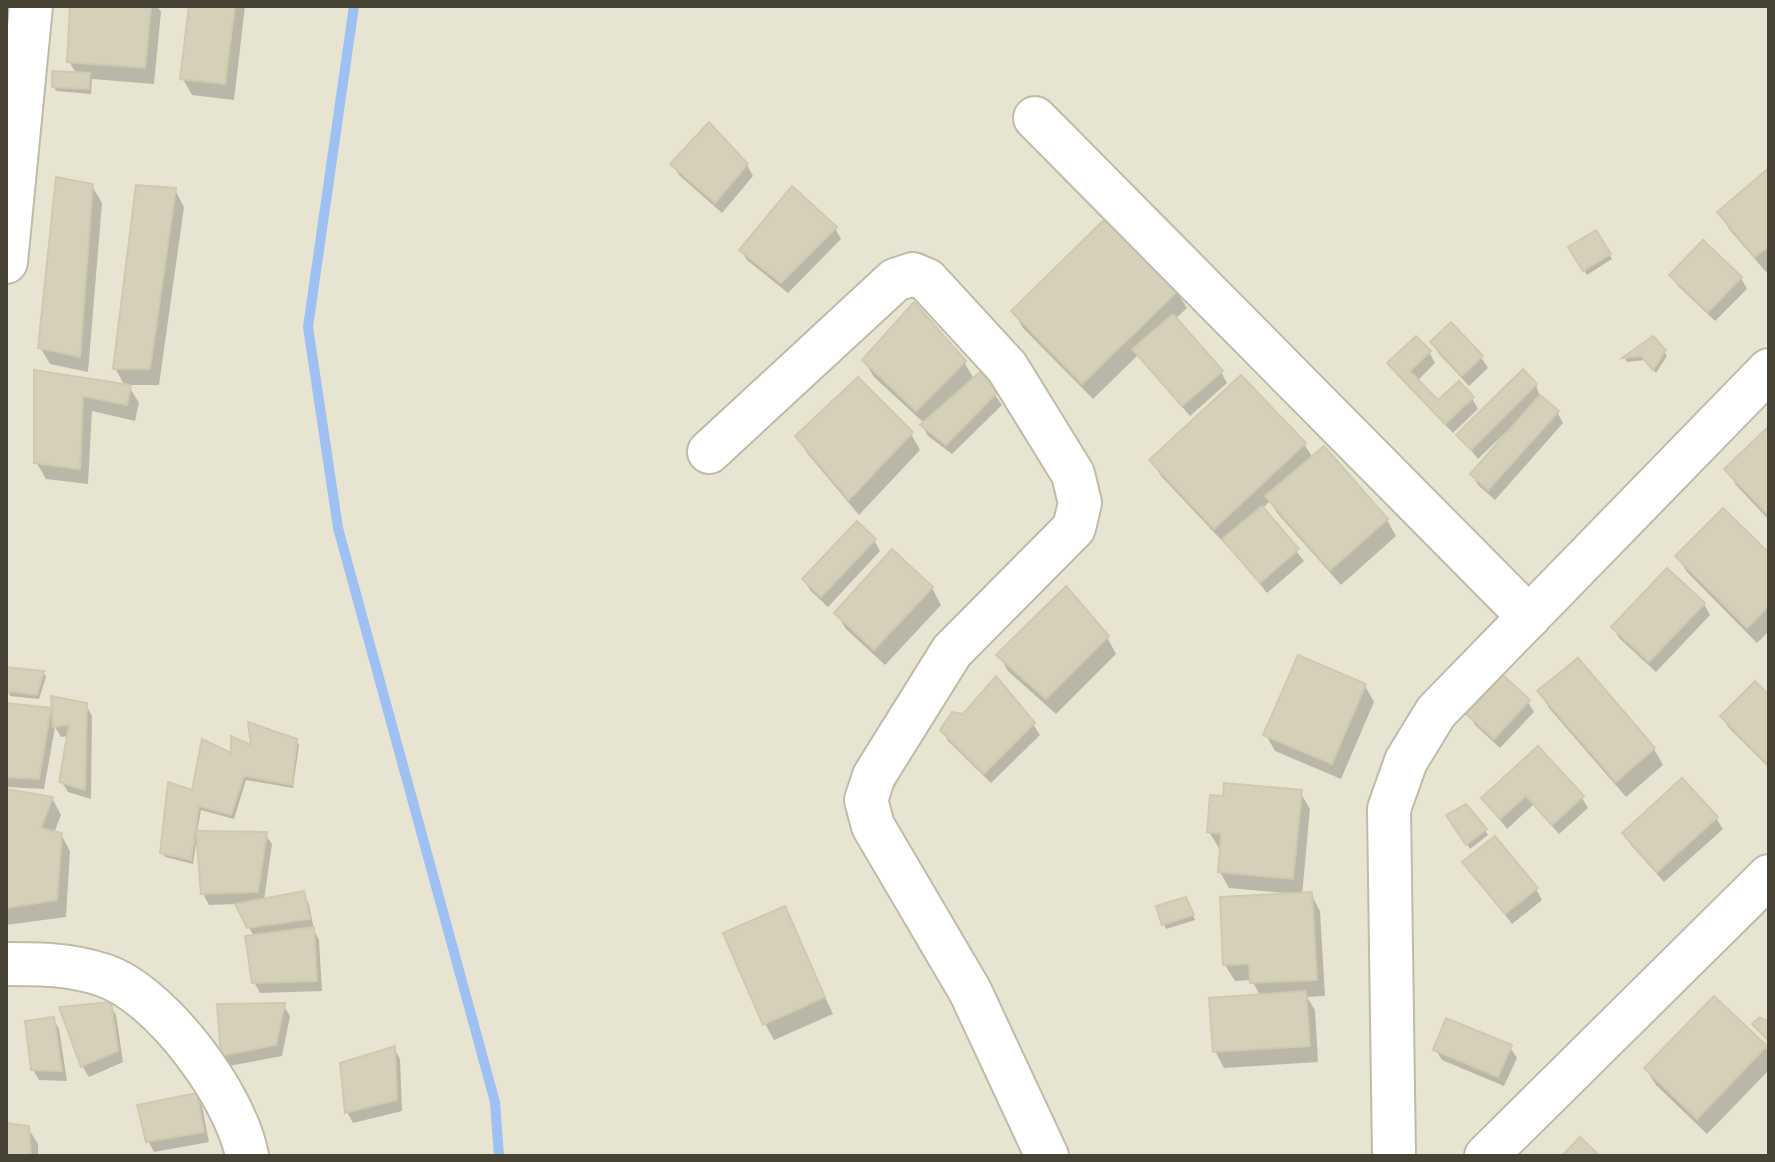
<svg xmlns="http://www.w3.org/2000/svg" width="1775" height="1162" viewBox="0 0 1775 1162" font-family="'DejaVu Sans',sans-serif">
<rect width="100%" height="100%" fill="#f3f1e5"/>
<rect fill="#e7e5d2" x="6" y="6" width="1763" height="1150"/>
<g fill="#0003">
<polygon points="72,6 157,6 161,12 154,84 92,79 91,94 56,91 54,87 76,74 69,61"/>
<polygon points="191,6 245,6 234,100 192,95 183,79"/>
<polygon points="673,165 747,165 753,176 722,213 679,175"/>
<polygon points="1769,171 1769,269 1766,272 1729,229 1720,212"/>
<polygon points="92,186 102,203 88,372 50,364 40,347"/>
<polygon points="175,190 184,207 159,385 128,385 139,403 135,421 92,411 88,484 46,479 36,462 36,372 125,386 115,368"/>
<polygon points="1107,220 1177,292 1187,308 1175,319 1221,372 1227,383 1190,416 1138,355 1093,399 1023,328 1013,311"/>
<polygon points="835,228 841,239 788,293 747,260 741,250"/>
<polygon points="1596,233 1612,259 1587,275 1570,248"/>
<polygon points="1671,275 1741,278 1747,289 1715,321 1678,286"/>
<polygon points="1653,338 1667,356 1656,373 1646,360 1627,362 1625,358"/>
<polygon points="1433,343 1481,357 1488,368 1469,386 1439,354"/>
<polygon points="1429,352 1435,363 1417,381 1438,403 1472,398 1478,409 1453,433 1396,374 1390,363"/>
<polygon points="864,361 964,362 974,379 980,374 1002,405 952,454 928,436 922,425 924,423 874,377"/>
<polygon points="1536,385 1540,397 1557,412 1563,423 1495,500 1478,485 1472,474 1507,435 1505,433 1478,459 1459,435"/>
<polygon points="1769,429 1769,520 1736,485 1727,469"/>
<polygon points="911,434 920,450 859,515 807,453 798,436"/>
<polygon points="1304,444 1313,458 1324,448 1387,520 1396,536 1341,585 1277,513 1270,501 1262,509 1304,561 1267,593 1226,542 1225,544 1161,476 1152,460"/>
<polygon points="874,540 880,551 828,607 810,590 804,580"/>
<polygon points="892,552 932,588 941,605 885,665 846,629 836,613"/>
<polygon points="1677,556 1769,556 1769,631 1757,643 1687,572"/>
<polygon points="1704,604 1710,615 1656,672 1619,638 1613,627"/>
<polygon points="1107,637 1116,654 1056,714 1008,671 999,655"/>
<polygon points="1577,660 1654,749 1663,765 1626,797 1549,708 1540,692"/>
<polygon points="6,669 43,672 46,677 39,699 10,696 6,682"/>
<polygon points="1365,686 1374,702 1341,779 1275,751 1266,735"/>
<polygon points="1769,698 1769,768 1728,727 1722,716"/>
<polygon points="1528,702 1534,712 1500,748 1475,725 1469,714"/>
<polygon points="6,705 54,710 86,705 92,716 91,799 68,792 61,781 69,736 61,737 55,727 44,789 6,787"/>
<polygon points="964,717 1033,724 1040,735 991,783 948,741 942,730"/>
<polygon points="296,740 299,745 293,788 246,780 234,819 201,810 197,833 265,834 272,844 264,900 303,893 309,904 314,930 319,940 322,991 260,993 254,982 254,937 237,904 209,905 203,894 197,838 193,864 165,857 162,853 194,792 233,756 253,748"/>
<polygon points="1538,749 1582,798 1588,808 1559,834 1533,805 1507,829 1483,798"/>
<polygon points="6,791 52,798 61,815 54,833 61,834 70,851 66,917 6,925"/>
<polygon points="1300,792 1310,809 1302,895 1311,894 1320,911 1325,996 1307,997 1315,1010 1318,1062 1224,1068 1215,1051 1260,996 1252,980 1235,981 1225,965 1285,893 1229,888 1220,872 1222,849 1219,848 1209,832"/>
<polygon points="1449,816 1485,830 1488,835 1470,849"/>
<polygon points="1716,818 1723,829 1664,882 1630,844 1624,833"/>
<polygon points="1465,863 1536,889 1542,900 1512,924"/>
<polygon points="1188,904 1195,920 1166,929 1164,924"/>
<polygon points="784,909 833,1014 774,1040 765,1024"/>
<polygon points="1714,999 1766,1048 1769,1054 1769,1070 1707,1134 1656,1085 1646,1069"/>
<polygon points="110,1004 116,1015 123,1062 89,1077 82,1066"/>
<polygon points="283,1005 290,1016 282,1056 229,1066 223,1055"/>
<polygon points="53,1019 59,1029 67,1081 39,1080 33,1070"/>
<polygon points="1510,1047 1517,1058 1504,1086 1442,1060 1436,1050"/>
<polygon points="394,1048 400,1059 402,1111 353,1123 347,1112"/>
<polygon points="196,1096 202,1106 209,1142 154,1152 148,1141"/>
<polygon points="6,1125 28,1128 38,1144 38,1156 6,1156"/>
</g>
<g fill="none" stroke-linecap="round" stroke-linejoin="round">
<polyline stroke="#9ec0f3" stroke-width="10" points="354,6 308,327 338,528 495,1102 499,1156"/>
</g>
<g fill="#d5d0ba" stroke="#d0c9ad" stroke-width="2">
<polygon points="70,6 151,6 145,68 67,62"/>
<polygon points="189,6 235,6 225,84 180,79"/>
<polygon points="52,71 90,73 89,89 52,87"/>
<polygon points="709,122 748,164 715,203 670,164"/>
<polygon points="1769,168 1769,246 1755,257 1717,212"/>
<polygon points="56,177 93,184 80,357 38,348"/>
<polygon points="136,185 176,188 150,369 113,369"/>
<polygon points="792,186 837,227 781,283 739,250"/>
<polygon points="1107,217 1179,290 1082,384 1011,311"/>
<polygon points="1596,230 1611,254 1583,271 1568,247"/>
<polygon points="1703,240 1742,277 1708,312 1669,275"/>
<polygon points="914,302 966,361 916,411 862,360"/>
<polygon points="1173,314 1223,371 1182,406 1132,349"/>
<polygon points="1451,322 1483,356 1462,376 1430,342"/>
<polygon points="1416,336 1431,351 1410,371 1438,400 1459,381 1474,397 1445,424 1387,363"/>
<polygon points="1653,336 1666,350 1653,370 1641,356 1622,358"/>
<polygon points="1523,369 1537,384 1471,450 1456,435"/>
<polygon points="34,370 131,385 127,405 83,396 80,469 34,463"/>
<polygon points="980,372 997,393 946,445 920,425"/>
<polygon points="1241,375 1306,443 1214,529 1149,460"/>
<polygon points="858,377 913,432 849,500 795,436"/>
<polygon points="1540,395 1559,411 1488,490 1470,474"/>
<polygon points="1769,426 1769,516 1724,469"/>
<polygon points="1324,446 1388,519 1330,570 1265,496"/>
<polygon points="1262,506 1299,549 1260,583 1222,539"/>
<polygon points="1723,508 1769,553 1769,606 1747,628 1675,556"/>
<polygon points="857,521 876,539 821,597 802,579"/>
<polygon points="892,549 933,587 874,650 834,613"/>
<polygon points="1667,568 1705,603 1649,662 1611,627"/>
<polygon points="1066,586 1109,636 1046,699 996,655"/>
<polygon points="1298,655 1366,684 1332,764 1263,735"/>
<polygon points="1578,658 1655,748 1616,782 1537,691"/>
<polygon points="6,667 44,671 37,695 6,691"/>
<polygon points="1503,675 1530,700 1494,739 1466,714"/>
<polygon points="996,676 1035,723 984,774 940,730 952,712 963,714"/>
<polygon points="1755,681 1769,695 1769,766 1720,716"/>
<polygon points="51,696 87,703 85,790 59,782 69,725 53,727"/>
<polygon points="6,703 51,708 39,779 6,777"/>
<polygon points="248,722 297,739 292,785 244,776 231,815 199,806 191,860 160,853 168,782 192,790 202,739 231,753 231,736 251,745"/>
<polygon points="1538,746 1584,796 1552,825 1526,796 1500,819 1481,798"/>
<polygon points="1682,778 1718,817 1657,872 1622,833"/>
<polygon points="1224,783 1302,790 1293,879 1218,872 1221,834 1207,832 1210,795 1223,796"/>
<polygon points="6,789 53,797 41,828 62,833 57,900 6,908"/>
<polygon points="1466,804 1487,829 1466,845 1446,815"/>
<polygon points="196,831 267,832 258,892 201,894"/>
<polygon points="1495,836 1538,888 1505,914 1462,862"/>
<polygon points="304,891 310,919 247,928 235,904"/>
<polygon points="1312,892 1317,980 1250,983 1249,964 1223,965 1220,897"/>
<polygon points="1186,897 1194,915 1162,925 1156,906"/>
<polygon points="785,906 825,997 763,1025 723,933"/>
<polygon points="314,927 317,981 252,983 245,936"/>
<polygon points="1306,991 1310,1046 1213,1052 1209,998"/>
<polygon points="1714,996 1767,1046 1697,1119 1644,1068"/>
<polygon points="111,1002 118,1051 81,1067 59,1007"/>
<polygon points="285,1003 276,1045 221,1056 217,1004"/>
<polygon points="54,1017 62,1071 31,1070 25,1021"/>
<polygon points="1760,1017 1769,1022 1767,1039 1752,1024"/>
<polygon points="1446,1018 1512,1045 1498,1077 1433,1050"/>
<polygon points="395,1046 397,1100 345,1113 340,1063"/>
<polygon points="197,1093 204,1132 146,1142 137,1105"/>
<polygon points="6,1123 29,1126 31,1156 6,1156"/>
<polygon points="1580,1137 1600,1156 1562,1156"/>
</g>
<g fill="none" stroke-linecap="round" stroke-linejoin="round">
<defs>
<g id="minor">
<polyline points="1035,118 1529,617"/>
<polyline points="6,262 31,6"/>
<polyline points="709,452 895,280 913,274 927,280 1007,367 1073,474 1080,503 1074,528 952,651 874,776 866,800 873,826 970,991 1047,1156"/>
<path d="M6,964C40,964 70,964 103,975C161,994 236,1096 247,1156"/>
<polyline points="1394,1156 1389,809 1406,761 1436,712 1769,370"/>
<polyline points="1486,1156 1769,876"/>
</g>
</defs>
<use href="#minor" stroke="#bfbba7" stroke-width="46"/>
<use href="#minor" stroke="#fff" stroke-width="42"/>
</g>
<rect width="1775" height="1162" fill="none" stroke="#464234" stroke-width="16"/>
</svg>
